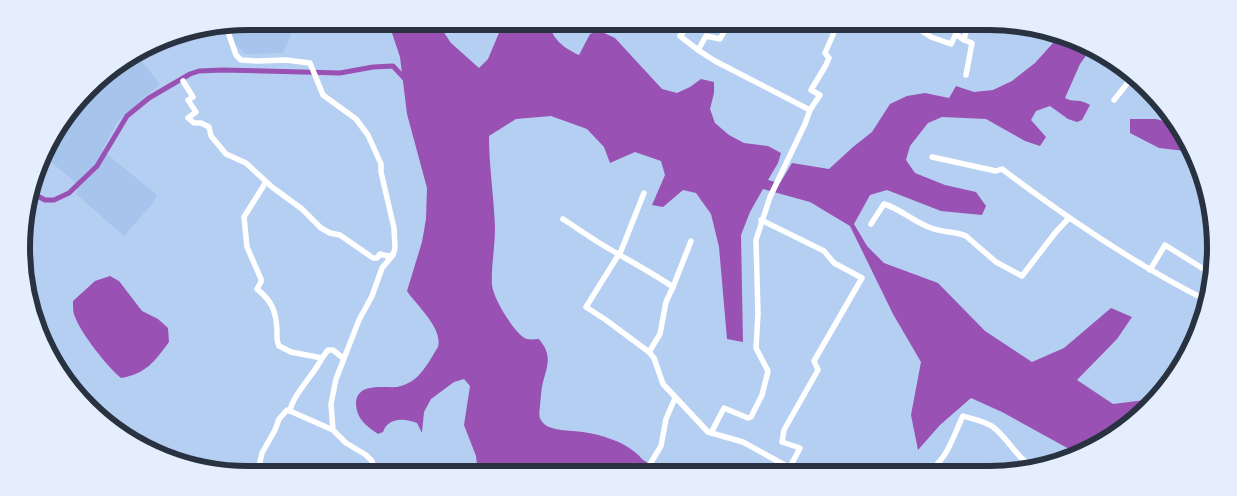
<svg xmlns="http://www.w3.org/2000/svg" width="1237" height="496" viewBox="0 0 1237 496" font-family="'IBM Plex Sans',sans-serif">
<rect width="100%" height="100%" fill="#b5cff2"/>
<g fill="#a7c4ed">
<polygon points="248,21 310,21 306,31 294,28 283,53 246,54 215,27"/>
<polygon points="137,55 160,84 118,121 102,150 157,195 153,203 124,236 76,194 78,189 74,181 44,156 51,135 99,77 117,67 121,70"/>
</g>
<g fill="#9951b3">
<path d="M388,21H448L443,31L451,43L479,68L488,59L504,21H549C551,39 564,48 579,55L590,34L600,31L615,38L662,89L677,93L690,87L701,79L714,82V93L710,109L715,123L729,135L744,143L768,146L781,153L778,163L768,180L780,183L792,163L829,169L853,147L872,132L890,104L907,96L925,93L949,98L956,86L974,92L993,90L1012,81L1035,63L1062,33L1090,50L1080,64L1065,98C1074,103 1079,98 1090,105L1082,120L1077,122L1068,119L1050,106L1036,111L1031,120L1046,137L1040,146L1025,141L986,119L942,117L928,123L910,146L906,160L915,173L945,185L976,192L986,206L982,215L941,211L887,190L870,195L854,224L867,246L884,263L938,283L985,331L1032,362L1064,348L1111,308L1132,317L1117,339L1077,380L1113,404L1145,400L1154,401L1138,419L1080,455L1002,412L971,398L940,425L918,450L911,415L921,362L893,314L850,226L810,202L763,189L750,212L741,235L743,342L727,339L719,247L711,214L696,193L683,190L663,207L652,205L665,175L661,161L635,152L610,163L604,147L587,129L551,116L516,119L489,136C489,167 494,197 495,228C495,247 491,266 492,285C493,298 515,335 527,339C530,340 536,339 539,339C552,355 548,364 543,382C541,389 541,397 540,405C540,409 538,416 541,420C547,432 572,430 583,432C602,435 622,441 636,453C641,457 642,460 648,463L641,474H587C577,467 562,466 553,474H476L477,465L476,456L464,425L470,386L464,379L454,382L431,399L424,412L422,433L417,423C405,418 388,417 383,432L378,434C367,426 357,420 356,404C356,382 384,388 397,387C402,386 407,384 412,381C423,374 431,358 438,347C443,328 417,306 407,291L422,242L426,219L427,188L407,114L400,57Z"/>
<polygon points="1130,119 1156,119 1174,124 1192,147 1194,152 1159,148 1130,133"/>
<path d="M110,276L119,281L142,311L158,319L168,328L169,342C155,361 146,374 121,378C107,366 82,335 75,317C73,313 73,306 73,301L95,281Z"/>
</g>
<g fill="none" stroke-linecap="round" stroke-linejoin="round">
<polyline stroke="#9951b3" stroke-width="5" points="32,193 45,200 54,200 69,193 97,166 127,116 149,98 190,74 199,71 222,70 340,73 373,67 393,66 406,80"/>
<g stroke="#fff" stroke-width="5.5">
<polyline points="692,21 680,36 698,50 706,36 720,39 730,21"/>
<polyline points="907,21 931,37 951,44 956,34 964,40"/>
<polyline points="227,25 227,29 236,55 241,60 258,61 286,60 310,63 323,95 356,119 368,135 381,164 381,172 394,228 395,248 393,255 382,268 372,296 359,320 336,379 331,404 333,430 346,443 366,455 372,461 375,474"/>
<polyline points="698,50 715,61 810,110"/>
<polyline points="966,75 972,43 964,40 968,21"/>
<polyline points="183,81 193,97 188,100 196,112 188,118 194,123 201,123 209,127 211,136 226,154 246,163 272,187 302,209 321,228 330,233 340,235 373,258 377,258 380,254 387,256 393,255"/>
<polyline points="1114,100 1134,75"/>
<path d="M932,157L996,171L1002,169C1067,218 1134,264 1206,300"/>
<path d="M266,182L244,217L247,247L261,279V282L257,289C272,301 276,311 277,330C277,337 276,340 279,346L291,352L322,358C314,375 293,394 290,411L333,430"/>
<path d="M563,219C577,228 591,238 606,247C628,260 651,272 673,287L666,302L660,334L649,352L606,320L586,307L619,254L621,251L644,193"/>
<polyline points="761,220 824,251 834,263 862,278 814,361 818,370 784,430 782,442 800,448 790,467"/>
<path d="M871,224L884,204C901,209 914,222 931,228C943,233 956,231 966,236L996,262L1022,276L1055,233L1069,218"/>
<polyline points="1150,270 1165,245 1210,273"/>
<polyline points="673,287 691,241"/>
<polyline points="649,352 654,358 663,384 708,432 743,442 799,473"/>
<polyline points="322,358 328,350 333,350 343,358"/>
<polyline points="711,433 724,408 748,418 751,417 762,395 768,371 756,348 758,314 756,240 770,197 805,124 810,110 820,95 811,90 826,65 829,58 825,53 839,21"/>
<polyline points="833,473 836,469 841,473"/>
<polyline points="924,473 932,469"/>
<path d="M938,473L932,469C949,455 954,434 963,416C972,419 985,421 993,427C1009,439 1017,460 1036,468"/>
<polyline points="644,474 661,446 666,419 675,398"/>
<polyline points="257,475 262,453 275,430 279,419 287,410 290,411"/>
</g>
</g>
<path d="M0 0H1237V496H0ZM248 30H989A218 218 0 0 1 1207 248V248A218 218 0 0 1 989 466H248A218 218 0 0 1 30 248V248A218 218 0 0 1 248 30Z" fill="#e4eefd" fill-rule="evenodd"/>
<path fill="none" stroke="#283240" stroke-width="6" d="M248 30H989A218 218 0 0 1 1207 248V248A218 218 0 0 1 989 466H248A218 218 0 0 1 30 248V248A218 218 0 0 1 248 30Z"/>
</svg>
